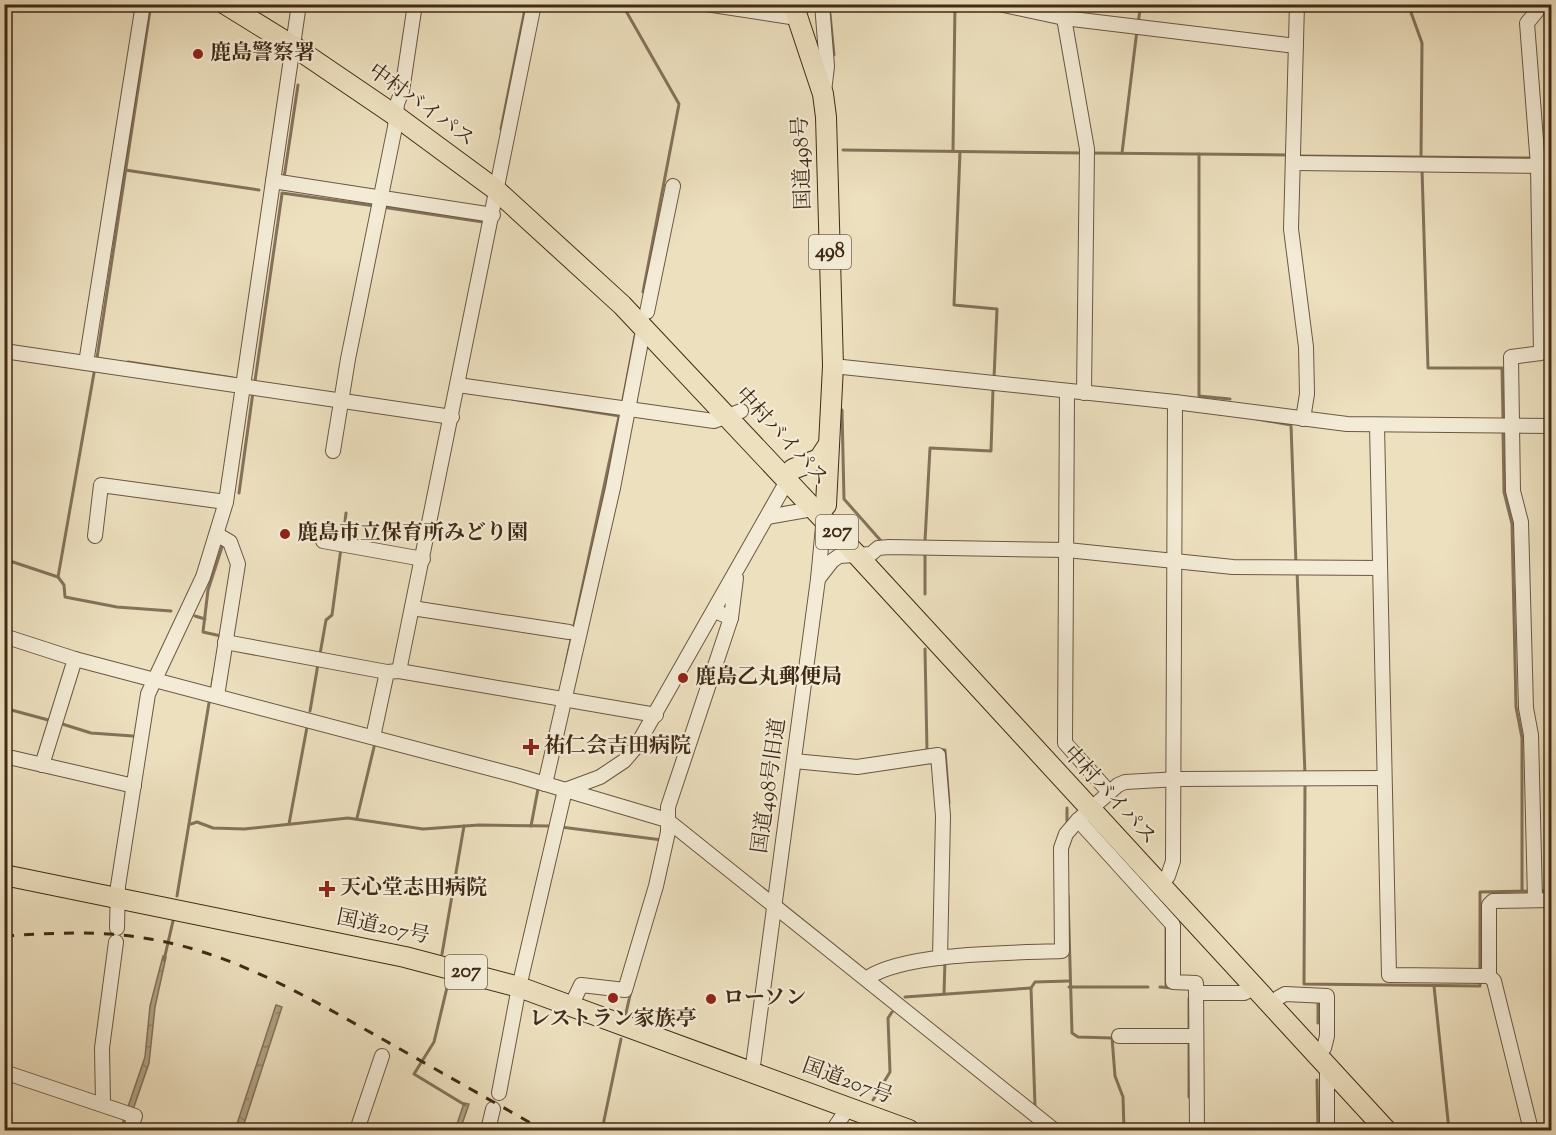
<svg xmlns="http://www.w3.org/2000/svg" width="1556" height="1135" viewBox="0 0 1556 1135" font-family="'Sorts Mill Goudy','Noto Serif JP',serif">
<defs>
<pattern id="water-ripples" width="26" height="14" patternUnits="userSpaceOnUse" patternTransform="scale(1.5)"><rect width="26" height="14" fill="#b2a286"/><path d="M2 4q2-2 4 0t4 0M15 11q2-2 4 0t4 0" fill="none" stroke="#92846d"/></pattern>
</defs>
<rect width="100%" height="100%" fill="#ede0bf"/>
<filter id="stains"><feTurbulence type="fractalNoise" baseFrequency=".00333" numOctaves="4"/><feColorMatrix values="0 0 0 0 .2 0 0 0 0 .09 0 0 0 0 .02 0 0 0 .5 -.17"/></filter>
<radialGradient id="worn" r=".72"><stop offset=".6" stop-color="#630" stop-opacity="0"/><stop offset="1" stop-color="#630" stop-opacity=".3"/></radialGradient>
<g fill="url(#water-ripples)" stroke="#84725a" stroke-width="1.5">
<polygon points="163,956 166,957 155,1007 149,1063 126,1130 120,1130 145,1057 150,1006"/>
<polygon points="276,1005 282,1007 242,1130 235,1130"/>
<polygon points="464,1103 469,1104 460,1130 455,1130"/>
</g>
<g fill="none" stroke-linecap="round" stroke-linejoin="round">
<g stroke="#84725a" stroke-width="3">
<polyline points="622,4 679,104 643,292"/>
<polyline points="829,4 834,55"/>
<polyline points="1408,4 1422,43 1421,159"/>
<polyline points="309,10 309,4"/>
<polyline points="1138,23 1141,4"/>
<polyline points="501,129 526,4"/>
<polyline points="843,150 1084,153"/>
<polyline points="953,151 955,4"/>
<polyline points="960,152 954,305 997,309 994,378"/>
<polyline points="1091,153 1288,155"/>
<polyline points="1122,153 1137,30"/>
<polyline points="1199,154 1199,396 1230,399"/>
<polyline points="1298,156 1534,158"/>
<polyline points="1541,158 1552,159"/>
<polyline points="1422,169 1428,368 1502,368 1503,418"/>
<polyline points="125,170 259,190"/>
<polyline points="284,178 298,85"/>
<polyline points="282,193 375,206"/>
<polyline points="382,207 483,222"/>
<polyline points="97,358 151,4"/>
<polyline points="128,362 233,378"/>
<polyline points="255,381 282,194"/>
<polyline points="512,399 620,416"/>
<polyline points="622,405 635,336"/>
<polyline points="842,410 844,499 882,542"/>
<polyline points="1257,419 1291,425 1296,564"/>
<polyline points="1503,432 1504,492 1512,524 1516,707 1522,738 1522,891"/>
<polyline points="239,493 253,392"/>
<polyline points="343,539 346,513"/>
<polyline points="925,541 930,448 991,451 993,389"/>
<polyline points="925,554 925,594"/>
<polyline points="4,559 58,577 64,585 65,597 117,607 171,611"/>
<polyline points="1297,571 1305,774"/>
<polyline points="58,577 94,373"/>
<polyline points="195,616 205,619"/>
<polyline points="220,639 221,636 203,632 208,590 222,547"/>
<polyline points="925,649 927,751"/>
<polyline points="320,654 326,620 332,615 341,548"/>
<polyline points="566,663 620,412"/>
<polyline points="212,686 213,678"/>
<polyline points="4,708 52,721"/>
<polyline points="310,711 318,664"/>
<polyline points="59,723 91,733 133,736"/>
<polyline points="939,750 945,750 949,803"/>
<polyline points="1305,784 1304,984 1480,986 1480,979"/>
<polyline points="1067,808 1067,821"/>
<polyline points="357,818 375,743"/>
<polyline points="191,824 197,822 213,828 244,829 348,818 423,829 479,825 552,826"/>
<polyline points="289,824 307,727"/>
<polyline points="531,826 538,789"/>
<polyline points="561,827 662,840"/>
<polyline points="1540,891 1552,891"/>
<polyline points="1068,895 1072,1033 1078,1037 1112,1038 1115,1076 1123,1097 1124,1130"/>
<polyline points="177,896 209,703"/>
<polyline points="442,954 464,826"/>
<polyline points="164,960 173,921"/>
<polyline points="1480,972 1480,892 1531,891"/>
<polyline points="449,979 434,1042 414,1074 465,1105"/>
<polyline points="1434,986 1449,1130"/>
<polyline points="1069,987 1148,987"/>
<polyline points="1160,987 1173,988"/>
<polyline points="1166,987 1166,926"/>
<polyline points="944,994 945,960"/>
<polyline points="905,997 1031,988"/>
<polyline points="1318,999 1318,1023"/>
<polyline points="626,1013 631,991"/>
<polyline points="1189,1030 1189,998"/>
<polyline points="1317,1080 1318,1130"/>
<polyline points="1189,1097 1189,1043"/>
<polyline points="873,1100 890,1072 888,1018 892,1012"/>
<polyline points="1035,1106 1031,988 1035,982 1069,981"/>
<polyline points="602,1130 621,1039"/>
<polyline points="864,1130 864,1129"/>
<polyline points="1034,1130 1034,1125"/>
</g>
<defs>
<g id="minor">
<polyline points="706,4 797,18"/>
<polyline points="822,4 827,66 824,92"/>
<polyline points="999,4 1064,18 1296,46"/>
<polyline points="1297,4 1291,229 1306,347 1307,394 1303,419"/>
<polyline points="1064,18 1087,149 1084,393"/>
<polyline points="1295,163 1552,166"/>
<polyline points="273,181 493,215"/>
<polyline points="647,312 673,186"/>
<polyline points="4,351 452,417"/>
<polyline points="86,363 143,4"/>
<polyline points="833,366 1175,402 1347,424 1552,426"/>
<polyline points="458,385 714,421 741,411"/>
<polyline points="1067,392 1065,743 1109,792"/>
<polyline points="1377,426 1389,975 1489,976 1494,981 1531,1130"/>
<polyline points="333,451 348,359 395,127 397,104 402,91 415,4"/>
<polyline points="767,517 818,508"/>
<polyline points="95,536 101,485 226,502"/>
<polyline points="323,541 423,559"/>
<polyline points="818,579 832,561 839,556 871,554 878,548 889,547 1067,550 1233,567 1380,568"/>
<polyline points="412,608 569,632"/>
<polyline points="731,618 736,578"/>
<polyline points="4,636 75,659 515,775 667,820 1054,1130"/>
<polyline points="225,642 387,672"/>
<polyline points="399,671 534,4"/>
<polyline points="217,696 238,564 230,542 218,535"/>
<polyline points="373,737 387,672 399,671 656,715"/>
<polyline points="4,756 134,786"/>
<polyline points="794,761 857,767 938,755 943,816 940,958"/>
<polyline points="42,765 75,659"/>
<polyline points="545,784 613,488 644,326"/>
<polyline points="1078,820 1173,925 1173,982 1196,983 1197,1130"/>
<polyline points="1160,887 1168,876 1173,861 1175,402"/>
<polyline points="1535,899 1531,735 1526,708 1521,522 1513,491 1511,357 1541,353 1538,166 1527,23 1537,11 1537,4"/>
<polyline points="117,928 118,886 148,694 203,577 226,502 299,4"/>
<polyline points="1489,976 1489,905 1493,901 1552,900"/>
<path d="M867,978C907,952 1012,953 1062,951L1061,848L1066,834L1078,820L1118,785L1125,782L1179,779L1384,778"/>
<polyline points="1196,993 1244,993 1254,988"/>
<polyline points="1278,998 1285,994 1327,996 1327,1036 1324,1048"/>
<polyline points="572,1004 581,985 625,990 656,886 668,832 668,807 731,618 715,611"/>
<polyline points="1119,1036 1196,1036"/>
<polyline points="4,1072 135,1116 130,1130"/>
<polyline points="752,1073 818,579 824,516"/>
<polyline points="499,1093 519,987 565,790 600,777 624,761 636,747 791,474"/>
<polyline points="103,1103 102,1048 116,942"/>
<polyline points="357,1130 382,1056"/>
<polyline points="488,1130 493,1109"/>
<polyline points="833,1130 848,1108"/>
<polyline points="1327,1130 1327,1066"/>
</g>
<g id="highway">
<polyline points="225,4 293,46 396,116 495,189 622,305 857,555 1386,1130"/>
<polyline points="793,4 823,94 826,117 833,366 826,505"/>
<polyline points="793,469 819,459 829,444"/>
<polyline points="4,875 405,957 519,987 909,1130"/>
</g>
</defs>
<use href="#minor" stroke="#6b5841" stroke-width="16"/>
<use href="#highway" stroke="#402a17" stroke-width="22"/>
<use href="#minor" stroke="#f3ebd5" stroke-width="14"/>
<use href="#highway" stroke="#ede0bf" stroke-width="20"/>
<path stroke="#402a17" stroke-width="3" stroke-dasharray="10 10" stroke-linecap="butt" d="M4,936C54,933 101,930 150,939C234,953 311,999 384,1040C437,1070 490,1100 543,1130"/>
</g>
<g fill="#8f2418" stroke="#f3ebd5" stroke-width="2">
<circle cx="198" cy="54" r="6"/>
<circle cx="285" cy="534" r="6"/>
<circle cx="683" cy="678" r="6"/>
<path d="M528 738h6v6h6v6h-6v6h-6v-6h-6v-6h6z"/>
<path d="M324 880h6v6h6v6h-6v6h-6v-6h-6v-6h6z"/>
<circle cx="613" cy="998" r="6"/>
<circle cx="711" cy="999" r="6"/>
</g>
<g text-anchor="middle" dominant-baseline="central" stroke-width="4.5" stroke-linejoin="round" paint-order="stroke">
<g fill="#f3ebd5" stroke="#766450" stroke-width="1.5">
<rect x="809" y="235" width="42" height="34" rx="4.5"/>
<rect x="816" y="515" width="42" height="34" rx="4.5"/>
<rect x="445" y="955" width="42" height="34" rx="4.5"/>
</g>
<g font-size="20" font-weight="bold" fill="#402a17">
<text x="830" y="252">498</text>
<text x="837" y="532">207</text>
<text x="466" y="972">207</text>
</g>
<g font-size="21" font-weight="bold" fill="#402a17" stroke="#f3ebd5" text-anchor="start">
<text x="210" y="54">鹿島警察署</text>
<text x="297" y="534">鹿島市立保育所みどり園</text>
<text x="695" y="678">鹿島乙丸郵便局</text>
<text x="544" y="747">祐仁会吉田病院</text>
<text x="340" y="889">天心堂志田病院</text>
<text x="723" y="999">ローソン</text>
<text x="613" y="1020" text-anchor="middle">レストラン家族亭</text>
</g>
<g font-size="21" fill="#402a17" stroke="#f3ebd5">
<text transform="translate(421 106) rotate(36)">中村バイパス</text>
<text transform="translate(803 163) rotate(-92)">国道498号</text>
<text transform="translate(781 437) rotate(47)">中村バイパス</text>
<text transform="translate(770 786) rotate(-82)">国道498号旧道</text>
<text transform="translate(1109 796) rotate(47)">中村バイパス</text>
<text transform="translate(383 928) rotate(12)">国道207号</text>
<text transform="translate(847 1082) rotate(20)">国道207号</text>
</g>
</g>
<rect width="1556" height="1135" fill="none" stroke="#ede0bf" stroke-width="24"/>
<rect x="6" y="6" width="1544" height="1123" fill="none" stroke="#402a17" stroke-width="3"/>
<rect x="12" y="12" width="1532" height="1111" fill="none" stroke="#402a17" stroke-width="1.5"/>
<rect width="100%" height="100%" filter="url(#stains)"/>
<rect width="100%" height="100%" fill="url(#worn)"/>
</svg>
